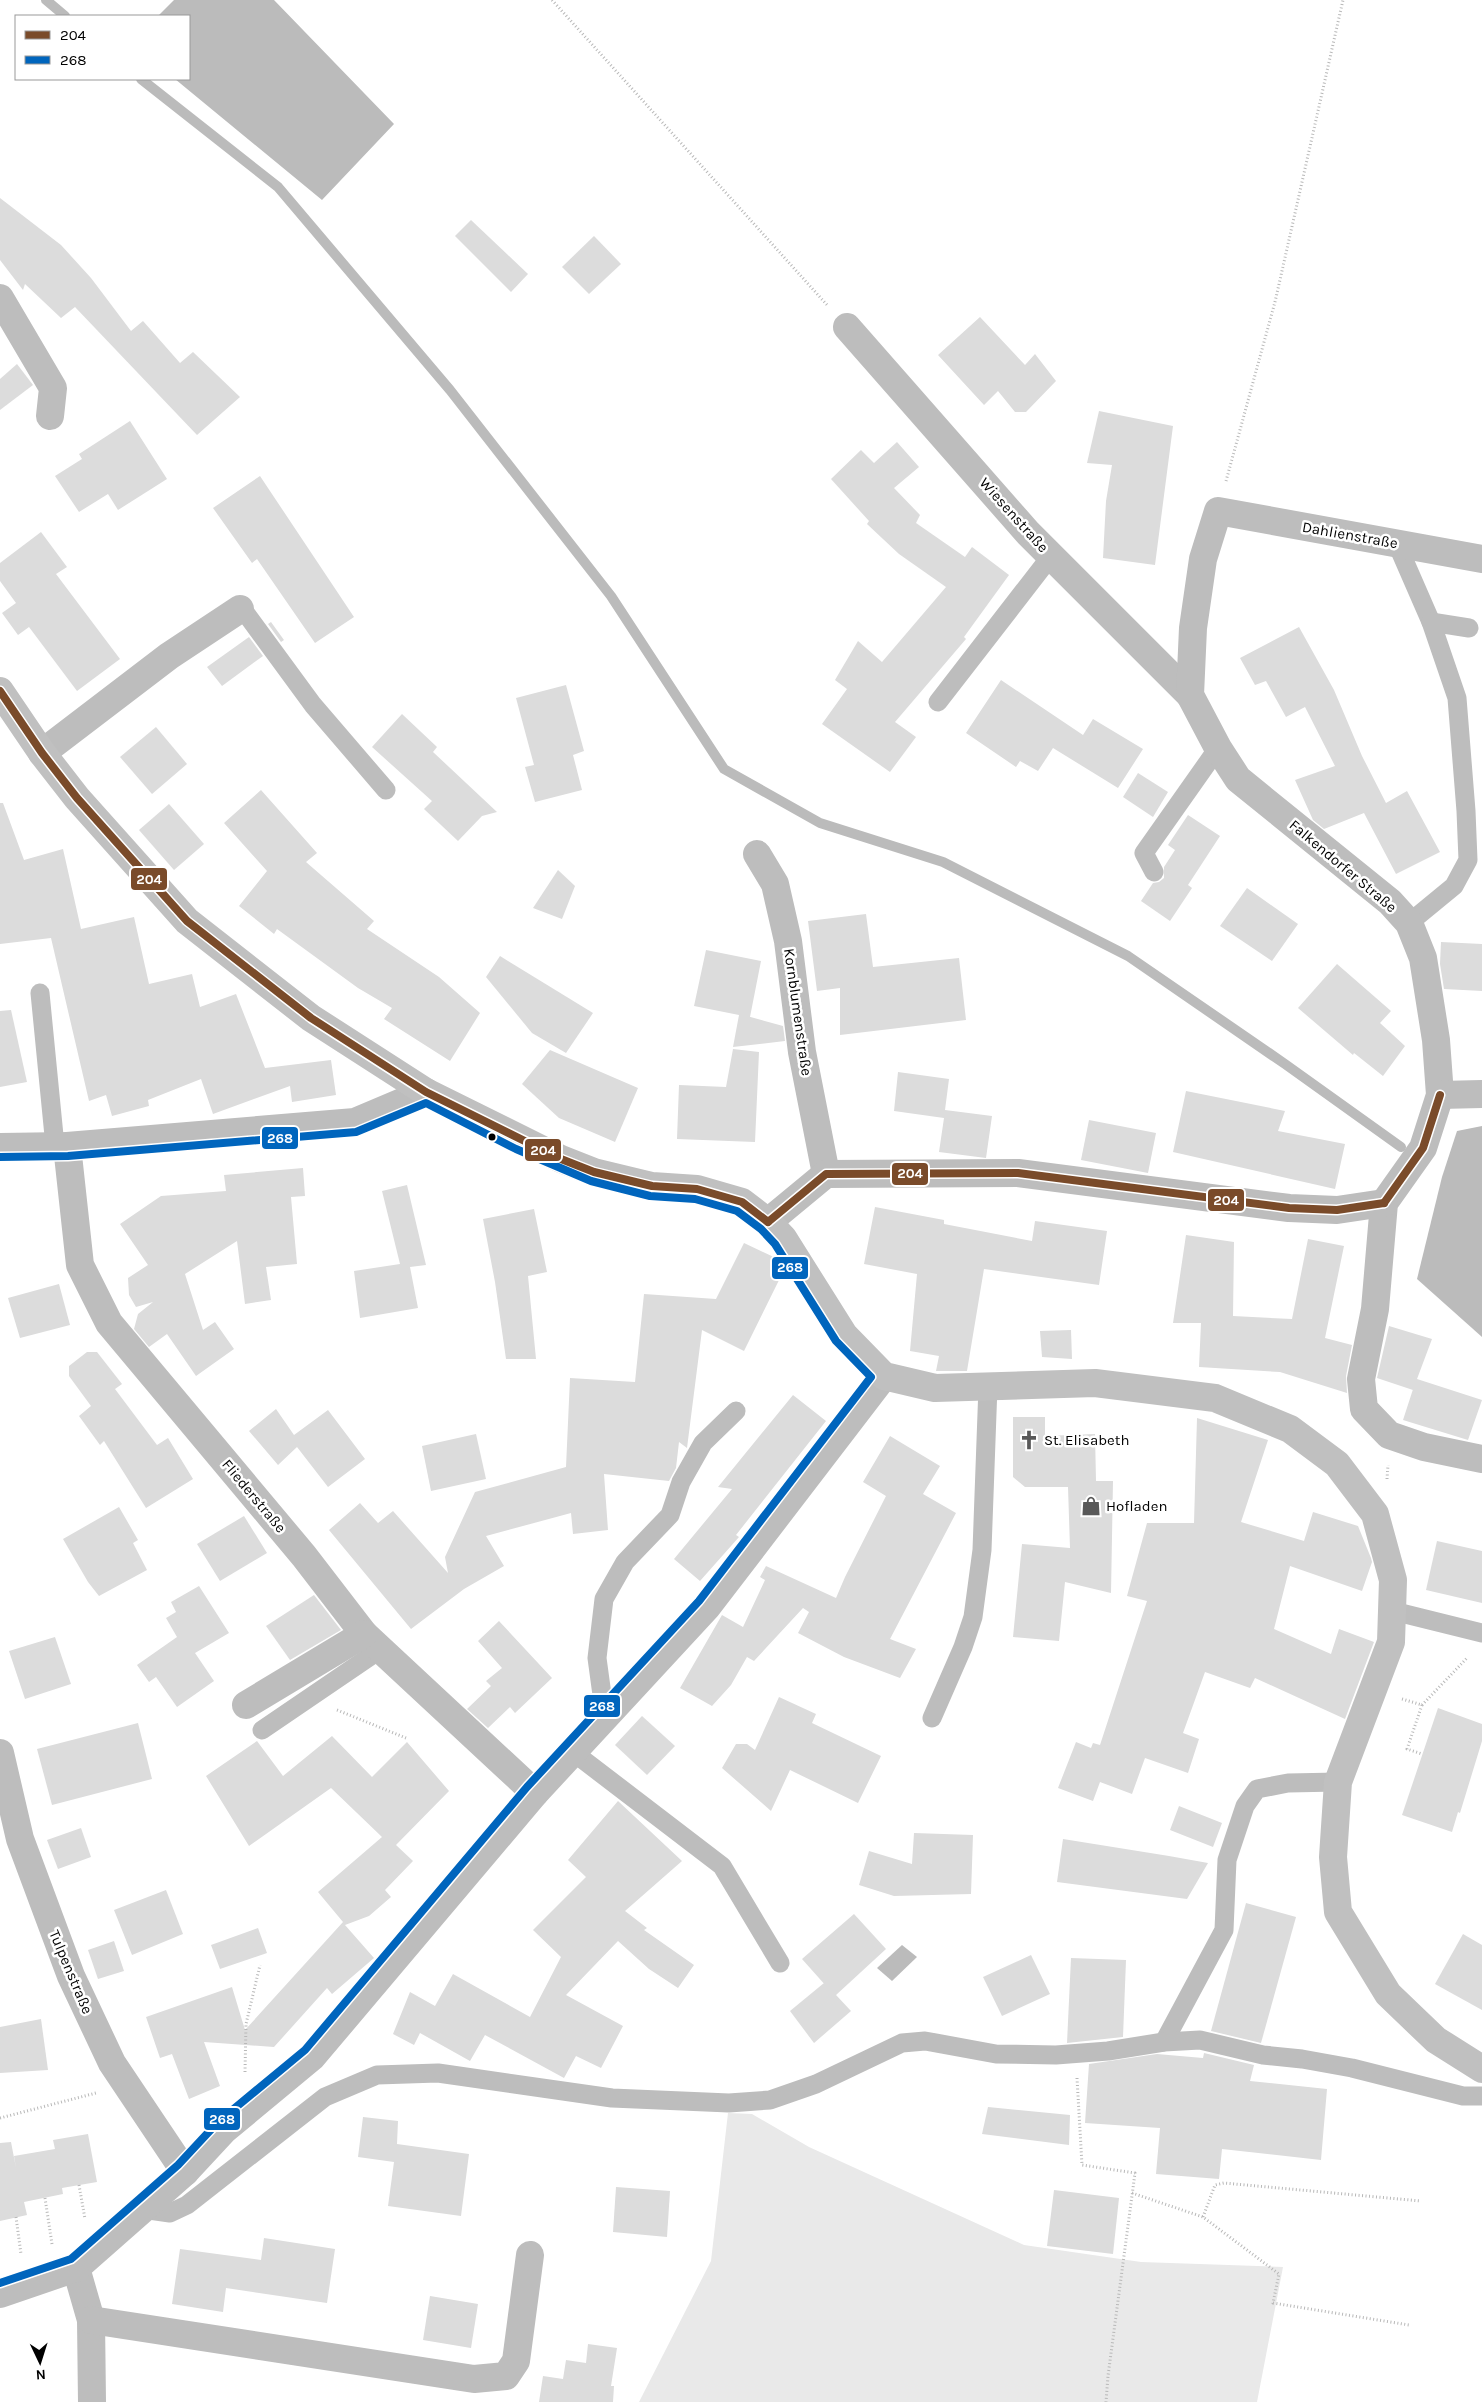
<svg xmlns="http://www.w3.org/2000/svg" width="1482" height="2402" viewBox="0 0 1482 2402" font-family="Karla,sans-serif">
<rect width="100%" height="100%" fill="#fff"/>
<polygon fill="#e9e9e9" points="728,2113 752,2114 809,2147 1024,2245 1141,2262 1283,2267 1257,2402 639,2402 711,2261"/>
<g fill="#bbb">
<polygon points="174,0 274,0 394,124 322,200 175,79 189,79 189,16 158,16"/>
<polygon points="1482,1126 1482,1337 1417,1279 1442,1177 1457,1131"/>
<polygon points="902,1945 917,1957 892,1981 877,1968"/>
</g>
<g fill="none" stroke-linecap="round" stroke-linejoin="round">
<g stroke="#bbb" stroke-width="10">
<polyline points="46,0 65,16"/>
<polyline points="141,79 278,187 450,390 611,596 724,769 820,823 943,862 1128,956 1285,1064 1401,1147"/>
</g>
</g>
<g fill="#dcdcdc">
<polygon points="0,198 61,245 91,278 131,331 143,321 180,363 193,352 240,397 197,435 75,307 61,318 25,284 23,290 0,260"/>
<polygon points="471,220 528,274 511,292 455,236"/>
<polygon points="594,236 621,264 589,294 562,267"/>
<polygon points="980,317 1025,365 1035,354 1056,381 1026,412 1015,412 998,391 984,405 938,355"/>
<polygon points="17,364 33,385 0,410 0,379"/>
<polygon points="1099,411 1173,426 1155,565 1103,558 1106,501 1112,465 1087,463"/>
<polygon points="130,421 167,479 118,510 108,494 79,512 55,476 82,459 79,454"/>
<polygon points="897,442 919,467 894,488 920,515 916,523 965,557 972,547 1009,575 964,637 966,639 895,722 916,737 890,772 822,724 847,689 835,680 858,641 882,662 946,587 899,554 867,524 869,521 831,479 861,450 874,463"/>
<polygon points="260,476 354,617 315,643 257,559 252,563 213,508"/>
<polygon points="41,532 67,567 56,574 120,659 77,691 29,627 18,635 2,613 16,603 0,581 0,563"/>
<polygon points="271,622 284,640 281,642 268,624"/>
<polygon points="1299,627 1334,690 1362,756 1386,803 1407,791 1440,852 1396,874 1364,813 1324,829 1313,820 1295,780 1335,766 1305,707 1286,717 1266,681 1255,685 1240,658"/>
<polygon points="249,637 263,656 222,686 207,667"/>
<polygon points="1001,680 1083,735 1093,719 1143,749 1118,788 1053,748 1038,771 1020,761 1016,767 966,733"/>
<polygon points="566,685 584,751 573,755 582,790 535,802 525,767 534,765 516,698"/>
<polygon points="402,714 437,747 433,752 497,812 482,816 458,841 424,809 432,801 372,747"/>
<polygon points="156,727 187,764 152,794 120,757"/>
<polygon points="1138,773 1168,792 1153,817 1123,797"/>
<polygon points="261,790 317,853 306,862 374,921 367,929 439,977 480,1013 450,1061 384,1019 392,1008 358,988 277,929 274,934 239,906 267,871 224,823"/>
<polygon points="0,803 3,803 24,860 63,849 81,929 134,917 149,984 192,974 200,1007 236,994 265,1068 331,1060 336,1095 292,1102 290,1086 213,1114 201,1079 148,1100 149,1106 112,1116 106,1095 89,1101 51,938 0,944"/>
<polygon points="169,804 204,844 174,870 139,830"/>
<polygon points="1188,815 1220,836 1188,885 1192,888 1170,921 1141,901 1153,883 1159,882 1164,878 1164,867 1175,850 1168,845"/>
<polygon points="558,870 575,886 562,919 533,908"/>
<polygon points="1247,888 1298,924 1272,961 1220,926"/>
<polygon points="866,914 873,967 959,958 966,1020 840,1035 840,988 817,991 808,921"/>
<polygon points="1441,942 1482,944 1482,991 1444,989 1440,964"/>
<polygon points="706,950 761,961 750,1017 747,1016 783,1026 785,1041 733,1047 739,1015 694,1006"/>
<polygon points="500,956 593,1013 566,1053 532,1033 486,977"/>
<polygon points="1337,964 1391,1011 1380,1023 1405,1046 1383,1076 1354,1053 1353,1055 1298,1008"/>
<polygon points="11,1010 27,1082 0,1087 0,1011"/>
<polygon points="733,1049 759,1052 755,1142 677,1139 679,1085 726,1087"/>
<polygon points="550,1050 638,1088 615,1142 559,1118 522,1084"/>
<polygon points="898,1072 949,1079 945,1110 992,1116 986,1158 939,1152 944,1118 894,1111"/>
<polygon points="1186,1091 1285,1111 1278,1131 1345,1144 1335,1189 1173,1152"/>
<polygon points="1089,1120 1156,1133 1148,1173 1081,1160"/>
<polygon points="303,1168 305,1196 291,1197 297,1264 266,1267 271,1300 245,1304 237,1241 185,1274 203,1330 215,1322 234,1349 196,1376 167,1334 149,1347 134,1329 138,1314 153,1302 136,1307 129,1295 128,1278 148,1265 120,1224 161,1196 226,1191 224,1175"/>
<polygon points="407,1185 426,1265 410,1267 418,1308 360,1318 354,1271 400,1264 382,1191"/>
<polygon points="875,1207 944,1220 944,1224 1032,1241 1035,1221 1107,1231 1099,1285 984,1269 967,1371 936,1371 939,1356 910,1351 917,1274 864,1264"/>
<polygon points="534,1209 547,1272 528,1276 536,1359 506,1359 495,1282 483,1219"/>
<polygon points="1186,1235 1234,1242 1233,1316 1292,1319 1308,1239 1344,1246 1325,1338 1352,1345 1346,1376 1347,1393 1280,1372 1199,1367 1201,1323 1173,1323"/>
<polygon points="744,1243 778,1259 784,1270 744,1351 702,1330 687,1448 679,1442 676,1468 669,1481 604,1474 608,1530 573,1534 571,1513 486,1536 504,1566 464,1589 411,1629 329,1530 360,1503 378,1523 393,1511 448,1573 445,1557 475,1492 566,1467 570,1378 635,1382 644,1294 716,1299"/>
<polygon points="59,1284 70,1325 20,1338 8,1298"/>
<polygon points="1389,1326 1432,1339 1417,1379 1482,1400 1468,1440 1403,1420 1416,1380 1413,1390 1377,1378"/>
<polygon points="1071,1330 1072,1359 1042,1357 1040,1331"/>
<polygon points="87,1352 97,1352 122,1384 115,1389 157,1445 168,1438 193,1479 146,1508 104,1441 100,1445 79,1416 91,1406 69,1376 69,1366"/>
<polygon points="793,1395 826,1421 736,1535 739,1537 700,1581 674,1559 732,1489 718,1487"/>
<polygon points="276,1409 294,1435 328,1410 365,1459 328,1487 297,1447 278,1465 249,1431"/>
<polygon points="1013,1417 1045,1417 1045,1436 1095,1434 1096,1481 1113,1481 1111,1593 1065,1582 1059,1641 1013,1637 1022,1544 1070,1548 1068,1487 1025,1487 1013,1477"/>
<polygon points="1197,1418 1268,1440 1241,1522 1304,1541 1313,1512 1358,1526 1371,1558 1372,1562 1362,1591 1290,1566 1274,1629 1331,1654 1339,1629 1374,1642 1345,1719 1255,1678 1250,1688 1205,1672 1183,1733 1199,1739 1188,1773 1145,1758 1132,1794 1100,1782 1093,1801 1058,1788 1076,1742 1091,1748 1093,1743 1100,1745 1147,1601 1127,1596 1147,1523 1194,1523"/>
<polygon points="476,1434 486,1479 431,1491 422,1446"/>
<polygon points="890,1436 940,1466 923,1494 956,1513 890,1639 916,1649 900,1678 844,1657 798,1633 809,1612 803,1608 754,1661 747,1657 731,1685 712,1706 680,1688 722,1615 743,1627 765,1580 760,1577 766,1566 836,1598 845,1577 886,1496 863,1482"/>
<polygon points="119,1507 138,1540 133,1543 147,1570 99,1596 88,1582 63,1539"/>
<polygon points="244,1516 267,1553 220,1581 197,1544"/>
<polygon points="1437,1541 1482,1551 1482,1603 1426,1590"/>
<polygon points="199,1586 229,1633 195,1653 214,1681 177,1707 156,1677 149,1682 137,1665 177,1637 166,1618 176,1612 171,1602"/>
<polygon points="314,1595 341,1630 290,1660 266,1626"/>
<polygon points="499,1621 552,1678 515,1713 510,1707 488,1728 467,1709 491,1686 486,1681 502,1668 478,1641"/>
<polygon points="55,1637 71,1684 25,1699 9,1651"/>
<polygon points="779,1697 816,1714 812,1723 881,1756 858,1803 790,1770 771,1811 722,1768 736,1744 747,1744 755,1750"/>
<polygon points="1438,1708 1482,1724 1482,1741 1460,1813 1458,1812 1452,1832 1402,1815"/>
<polygon points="642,1716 675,1746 647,1775 615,1745"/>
<polygon points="138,1723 152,1779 52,1805 37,1749"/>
<polygon points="332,1736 372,1777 407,1742 449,1791 396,1845 413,1861 385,1890 391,1897 369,1916 345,1925 374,1958 332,1994 327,1988 274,2047 204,2042 220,2086 189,2099 172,2054 160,2058 146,2017 232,1987 245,2030 343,1922 318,1892 382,1837 331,1788 249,1846 206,1776 257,1741 283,1776"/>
<polygon points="618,1801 682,1861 625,1911 647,1928 644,1930 694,1965 678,1988 649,1969 618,1941 566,1995 623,2026 601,2068 576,2056 564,2078 485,2035 470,2061 420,2033 414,2045 393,2034 410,1992 435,2006 453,1974 530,2017 561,1957 533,1930 586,1877 568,1860"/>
<polygon points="1179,1806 1222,1823 1213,1847 1170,1830"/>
<polygon points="81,1828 91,1857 58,1869 47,1840"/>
<polygon points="914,1833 973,1835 971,1894 894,1896 859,1885 869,1851 912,1864"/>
<polygon points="1063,1839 1169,1856 1208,1863 1187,1899 1057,1882"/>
<polygon points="166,1890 183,1934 132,1955 114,1910"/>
<polygon points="1246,1903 1296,1917 1261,2043 1211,2031"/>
<polygon points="854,1914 886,1949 836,1995 851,2011 814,2043 790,2011 824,1983 827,1987 802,1959"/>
<polygon points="258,1928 267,1953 220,1969 211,1945"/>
<polygon points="1463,1934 1482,1945 1482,2010 1435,1984"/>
<polygon points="114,1941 124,1971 98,1979 88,1950"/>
<polygon points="1031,1955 1050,1994 1002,2016 983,1977"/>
<polygon points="1071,1958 1126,1960 1123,2037 1067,2043"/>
<polygon points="41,2019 48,2070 0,2073 0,2027"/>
<polygon points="1204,2053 1254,2065 1250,2081 1327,2089 1321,2160 1222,2149 1219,2179 1156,2174 1160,2128 1085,2123 1089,2064 1157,2054 1203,2058"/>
<polygon points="988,2107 1070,2115 1069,2145 982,2134"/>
<polygon points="363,2117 398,2121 397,2144 469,2154 461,2216 388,2206 394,2162 358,2157"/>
<polygon points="88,2134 97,2182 62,2188 63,2194 24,2202 27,2215 0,2221 0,2143 11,2142 16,2168 14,2156 55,2149 53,2140"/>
<polygon points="616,2187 670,2191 667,2237 613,2232"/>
<polygon points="1054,2190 1119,2198 1113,2254 1047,2246"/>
<polygon points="264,2238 335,2249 327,2303 226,2288 223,2312 172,2304 180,2249 261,2260"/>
<polygon points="430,2296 478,2304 471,2348 423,2340"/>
<polygon points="588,2344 617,2348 611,2386 614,2386 613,2402 539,2402 543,2376 563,2379 566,2360 586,2363"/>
</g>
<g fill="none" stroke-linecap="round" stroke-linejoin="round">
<g stroke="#b8b8b8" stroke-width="3" stroke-dasharray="1 2.5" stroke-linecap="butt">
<polyline points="552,0 828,306"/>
<polyline points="1226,481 1275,302 1343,0"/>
<polyline points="1387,1479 1388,1465"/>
<polyline points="1402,1699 1422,1705 1407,1749 1422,1754"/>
<polyline points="1422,1705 1468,1657"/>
<polyline points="337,1710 406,1738"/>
<polyline points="245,2072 246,2024 260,1965"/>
<polyline points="1077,2078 1082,2165 1135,2173 1108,2376 1106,2402"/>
<polyline points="0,2118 96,2093"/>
<polyline points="79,2185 85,2219"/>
<polyline points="1132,2193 1203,2217 1279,2274 1273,2303 1409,2325"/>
<polyline points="45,2198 52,2244"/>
<polyline points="16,2217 21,2254"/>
<polyline points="1203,2217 1215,2185 1224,2183 1421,2201"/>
</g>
<g stroke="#bdbdbd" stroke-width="19">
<polyline points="1397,544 1431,622"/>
<polyline points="240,609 247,615 313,705 386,790"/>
<polyline points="938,702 1051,556"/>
<polyline points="1154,872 1144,853 1218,748"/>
<polyline points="1409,923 1454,886 1468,860 1466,811 1457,698 1431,622 1469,628"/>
<polyline points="40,993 55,1146"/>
<polyline points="1393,1611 1482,1633"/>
<polyline points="605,1717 597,1658 604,1599 625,1562 670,1515 681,1482 703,1443 736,1411"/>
<polyline points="932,1718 963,1647 973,1617 982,1550 988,1386"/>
<polyline points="262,1730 381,1649"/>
<polyline points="573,1752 722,1866 780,1963"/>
<polyline points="1164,2042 1224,1930 1227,1860 1245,1806 1257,1789 1288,1783 1338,1782"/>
<polyline points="142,2209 170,2213 187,2205 325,2097 377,2075 438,2073 612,2098 729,2103 770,2100 816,2084 902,2043 925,2041 996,2054 1056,2055 1108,2051 1164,2042 1200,2040 1263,2055 1302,2059 1352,2068 1463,2096 1482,2096"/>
</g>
<g stroke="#bdbdbd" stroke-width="28">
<polyline points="0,298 53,388 50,416"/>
<polyline points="847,327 1028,533 1190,695"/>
<polyline points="1482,559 1218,511 1203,559 1193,628 1190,695 1218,748 1238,779 1390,902 1409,923 1423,958 1436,1040 1440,1095 1423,1148 1384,1203 1375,1309 1361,1379 1364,1409 1389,1435 1424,1447 1482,1459"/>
<polyline points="42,753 169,656 240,609"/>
<polyline points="757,854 775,884 788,941 802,1052 826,1174"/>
<polyline points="1440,1095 1482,1094"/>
<polyline points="67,1146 80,1265 109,1323 304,1556 364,1634 535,1793"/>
<polyline points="0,1147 67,1146 355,1122 426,1092"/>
<polyline points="768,1222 826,1174 1018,1173 1289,1208 1337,1210 1384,1203"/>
<polyline points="246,1705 364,1634"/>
<polyline points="0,1753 20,1839 71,1976 112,2063 185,2172"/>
<polyline points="76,2268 91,2320 92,2402"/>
<polyline points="91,2320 474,2379 506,2376 516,2361 530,2255"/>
</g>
<polyline stroke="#bdbdbd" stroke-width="28" points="0,2294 76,2268 185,2172 224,2130 312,2057 535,1793 707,1607 884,1376"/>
<polyline stroke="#c0c0c0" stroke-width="28" points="0,691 42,753 77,798 187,921 311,1018 426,1092 561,1159 594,1172 652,1186 697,1189 742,1202 768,1222 783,1238 844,1335 884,1376 935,1388 1095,1383 1215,1398 1290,1429 1337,1464 1375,1514 1393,1580 1391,1642 1338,1782 1333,1857 1338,1912 1388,1994 1436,2040 1482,2069"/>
<defs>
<g id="bus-1">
<polyline points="0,691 42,753 77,798 187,921 311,1018 426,1092 561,1159 594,1172 652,1186 697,1189 742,1202 768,1222"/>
<polyline points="1384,1203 1423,1148 1440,1095"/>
<polyline points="768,1222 826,1174 1018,1173 1289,1208 1337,1210 1384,1203"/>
</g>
<polyline id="bus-2" points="0,2283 71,2259 178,2165 218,2122 305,2050 527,1787 699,1601 871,1377 836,1341 775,1244 761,1229 737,1211 695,1199 650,1196 591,1181 516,1149 426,1103 356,1132 68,1156 0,1157"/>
</defs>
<use href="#bus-1" stroke="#fff" stroke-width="11"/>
<use href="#bus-2" stroke="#fff" stroke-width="11"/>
<use href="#bus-1" stroke="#7a4b2a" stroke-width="8"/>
<use href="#bus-2" stroke="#0065bd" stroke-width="8"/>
</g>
<defs>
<symbol id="church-bare" viewBox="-9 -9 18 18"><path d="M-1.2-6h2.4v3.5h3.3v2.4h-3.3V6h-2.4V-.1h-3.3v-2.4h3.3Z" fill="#595959" stroke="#fff" stroke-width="2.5" paint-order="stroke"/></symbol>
<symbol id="shop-bare" viewBox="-9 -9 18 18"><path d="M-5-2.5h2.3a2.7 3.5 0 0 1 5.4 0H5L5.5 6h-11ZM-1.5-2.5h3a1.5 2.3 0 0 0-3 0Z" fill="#595959" stroke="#fff" stroke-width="2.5" paint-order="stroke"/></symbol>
</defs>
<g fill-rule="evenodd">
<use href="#church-bare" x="1015" y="1426" width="28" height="28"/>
<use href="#shop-bare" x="1077" y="1492" width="28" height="28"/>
</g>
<circle fill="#000" stroke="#fff" stroke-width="2" cx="492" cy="1137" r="4.5"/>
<g text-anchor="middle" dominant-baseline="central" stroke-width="5" stroke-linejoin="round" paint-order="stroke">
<g font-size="15" fill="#000" stroke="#fff">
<text transform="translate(1014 515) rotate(48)">Wiesenstraße</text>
<text transform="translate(1350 535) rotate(10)">Dahlienstraße</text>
<text transform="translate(1343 866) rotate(40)">Falkendorfer Straße</text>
<text transform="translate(798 1012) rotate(82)">Kornblumenstraße</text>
<text transform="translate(254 1496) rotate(50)">Fliederstraße</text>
<text transform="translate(71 1972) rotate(67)">Tulpenstraße</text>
</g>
<g font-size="15" fill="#000" stroke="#fff" text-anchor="start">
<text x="1044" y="1440">St. Elisabeth</text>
<text x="1106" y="1506">Hofladen</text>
</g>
</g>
<g stroke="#fff" stroke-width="2">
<rect x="130" y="867" width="38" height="24" rx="5" fill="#7a4b2a"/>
<rect x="261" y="1126" width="38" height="24" rx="5" fill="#0065bd"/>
<rect x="524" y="1138" width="38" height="24" rx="5" fill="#7a4b2a"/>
<rect x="891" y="1162" width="38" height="24" rx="5" fill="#7a4b2a"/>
<rect x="1207" y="1188" width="38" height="24" rx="5" fill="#7a4b2a"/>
<rect x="771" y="1256" width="38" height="24" rx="5" fill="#0065bd"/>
<rect x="583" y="1694" width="38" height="24" rx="5" fill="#0065bd"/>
<rect x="203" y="2107" width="38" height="24" rx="5" fill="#0065bd"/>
</g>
<g font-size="14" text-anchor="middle" font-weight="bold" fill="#fff">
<text x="149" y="884">204</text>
<text x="280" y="1143">268</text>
<text x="543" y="1155">204</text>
<text x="910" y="1178">204</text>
<text x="1226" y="1205">204</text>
<text x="790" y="1272">268</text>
<text x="602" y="1711">268</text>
<text x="222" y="2124">268</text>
</g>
<rect x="15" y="15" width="175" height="65" fill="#ffffff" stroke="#999999"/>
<rect x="25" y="31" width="25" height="8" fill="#7a4b2a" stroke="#999999"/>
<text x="60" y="40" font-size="15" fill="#000000">204</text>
<rect x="25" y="56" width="25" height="8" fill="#0065bd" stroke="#999999"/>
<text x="60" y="65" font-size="15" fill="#000000">268</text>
<g transform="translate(40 2362) rotate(176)" stroke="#ffffff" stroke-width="4" paint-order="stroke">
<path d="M0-4L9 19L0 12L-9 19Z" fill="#000000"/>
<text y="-8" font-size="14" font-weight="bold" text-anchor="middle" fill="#000000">N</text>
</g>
</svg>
